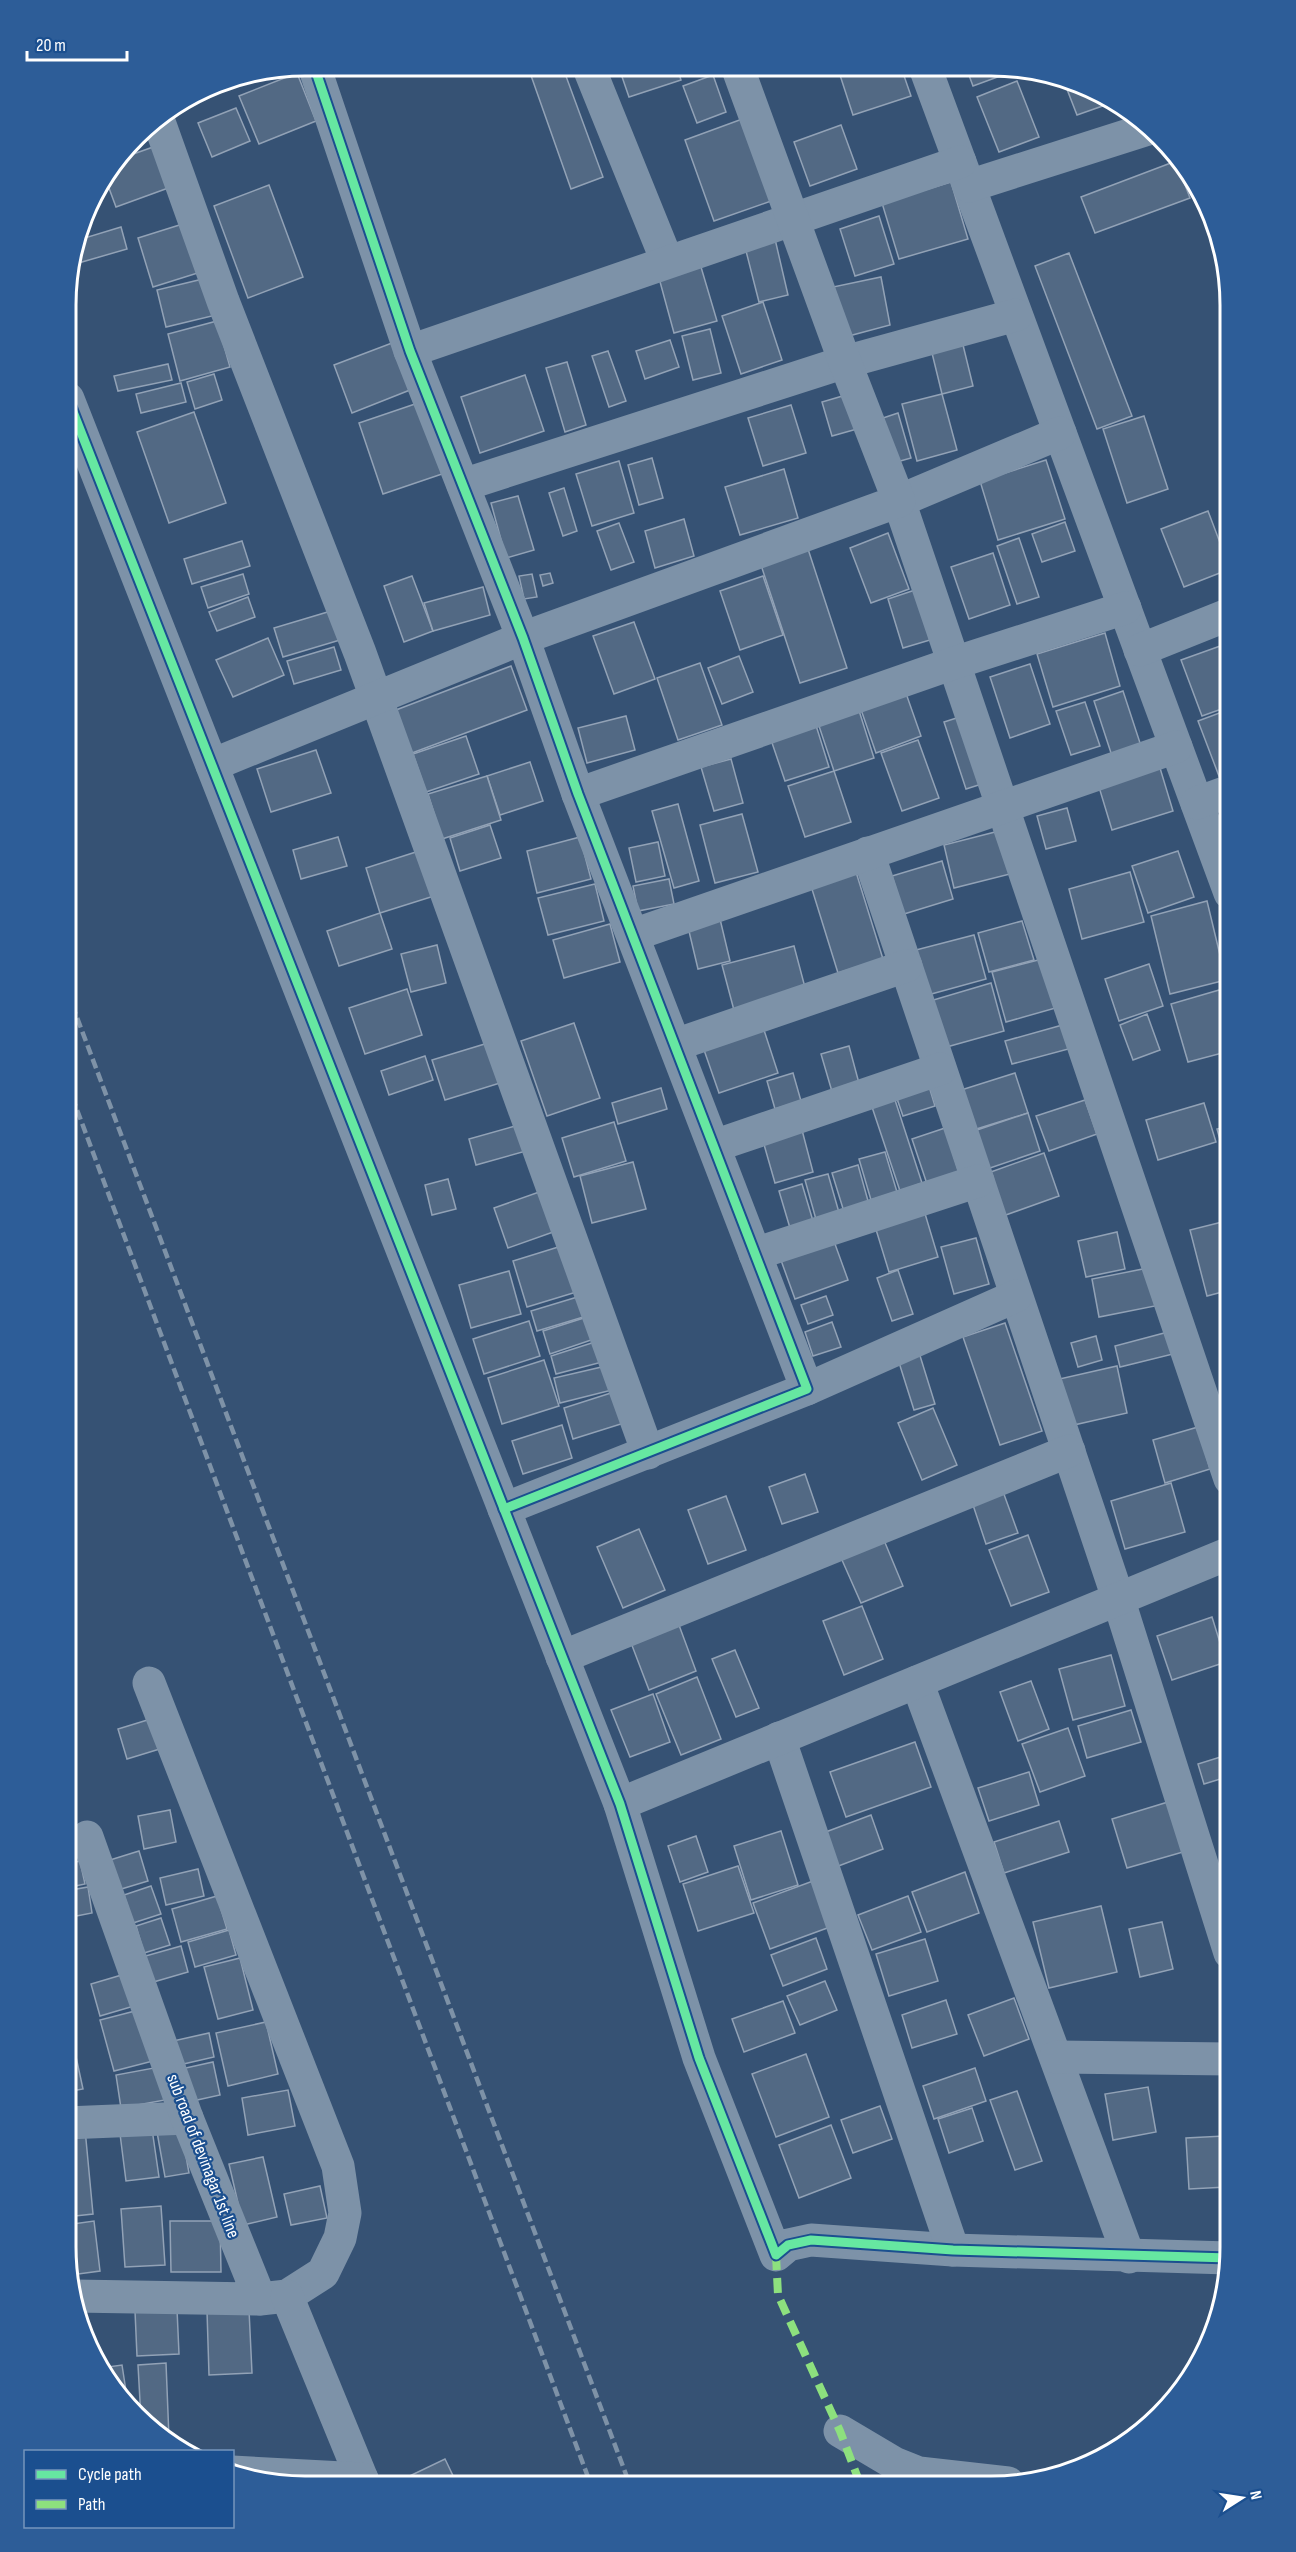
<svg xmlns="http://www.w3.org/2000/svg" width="1296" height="2552" viewBox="0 0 1296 2552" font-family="'Sofia Sans Condensed',sans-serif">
<rect width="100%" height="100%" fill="#365274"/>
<g fill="#526984" stroke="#92a2b6" stroke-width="1.5">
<polygon points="528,67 563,68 603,177 571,189"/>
<polygon points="619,68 677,68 681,80 629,97"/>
<polygon points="838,69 902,70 911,96 853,115"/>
<polygon points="967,70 1014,70 1014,71 973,86"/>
<polygon points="297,73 316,121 259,144 239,96"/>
<polygon points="713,75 726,112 697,123 683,86"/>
<polygon points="1063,79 1097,91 1114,102 1077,115"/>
<polygon points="1017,81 1039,137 999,152 977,97"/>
<polygon points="236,108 250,141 212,157 198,123"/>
<polygon points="745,118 774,200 714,221 685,140"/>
<polygon points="841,125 857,169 810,186 794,142"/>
<polygon points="156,146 171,187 116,207 106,180 122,158"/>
<polygon points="1176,161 1190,198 1095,233 1081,197"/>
<polygon points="951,182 968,239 899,259 882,203"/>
<polygon points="269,185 303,277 248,298 214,206"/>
<polygon points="879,216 894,264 855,276 840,229"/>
<polygon points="189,222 204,271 153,287 138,238"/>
<polygon points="121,227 127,249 75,264 73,257 78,240"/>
<polygon points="775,239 788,295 759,302 745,247"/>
<polygon points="1069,253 1132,416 1097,429 1035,266"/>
<polygon points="701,267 717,321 674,333 659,278"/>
<polygon points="881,277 890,325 845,337 833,287"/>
<polygon points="207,278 216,315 166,327 157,290"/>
<polygon points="763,302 782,360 741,374 722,316"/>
<polygon points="217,321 230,367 180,381 168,334"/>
<polygon points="710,329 721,373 693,380 682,336"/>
<polygon points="670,340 679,367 645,379 636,351"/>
<polygon points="392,343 410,390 352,413 334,365"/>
<polygon points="963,345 973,386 942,394 932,353"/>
<polygon points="608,351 626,401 609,407 592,356"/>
<polygon points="567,362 586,425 565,432 546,368"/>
<polygon points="168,364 172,380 118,391 114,376"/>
<polygon points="214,374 222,400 195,409 187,382"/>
<polygon points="525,375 544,431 480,453 461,397"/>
<polygon points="181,383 186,402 141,413 136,394"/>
<polygon points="942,394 957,450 917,461 902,404"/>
<polygon points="846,395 857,429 832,436 822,402"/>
<polygon points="418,403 442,474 383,494 359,423"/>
<polygon points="791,405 806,453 763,466 748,418"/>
<polygon points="194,412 226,503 169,523 137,432"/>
<polygon points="898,413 911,458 893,463 880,419"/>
<polygon points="1144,416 1168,489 1127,503 1103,429"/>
<polygon points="652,458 663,498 639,505 628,465"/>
<polygon points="1046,460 1065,519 998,540 980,481"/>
<polygon points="619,461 634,513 592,526 576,474"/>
<polygon points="784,469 798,518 740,535 725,487"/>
<polygon points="564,488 577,531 563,536 549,493"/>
<polygon points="518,496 534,550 506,558 491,503"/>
<polygon points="1208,511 1230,569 1184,587 1161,529"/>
<polygon points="684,519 694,556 655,568 645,531"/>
<polygon points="1065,522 1075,551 1042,562 1032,534"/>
<polygon points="619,523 634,562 611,570 597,531"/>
<polygon points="888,533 909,589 871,603 850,548"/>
<polygon points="1019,538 1039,597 1017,604 997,546"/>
<polygon points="242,541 250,566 192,584 184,559"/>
<polygon points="808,549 847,668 800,683 761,565"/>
<polygon points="993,553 1010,605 969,619 951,567"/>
<polygon points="550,573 553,583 543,586 540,575"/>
<polygon points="243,574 249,594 208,608 201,587"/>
<polygon points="532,574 537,597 524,599 519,576"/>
<polygon points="412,576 433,631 404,642 384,586"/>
<polygon points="763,576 783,635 740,650 720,591"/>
<polygon points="483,587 490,615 433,631 424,603"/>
<polygon points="915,590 930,640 903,648 888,599"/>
<polygon points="248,597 255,617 217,631 209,612"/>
<polygon points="331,611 340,640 283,657 274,628"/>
<polygon points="634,622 655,679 614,694 593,636"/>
<polygon points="1105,633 1120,686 1053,707 1037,654"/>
<polygon points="268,638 284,675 233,697 216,660"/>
<polygon points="1223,645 1230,664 1230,706 1202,716 1181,660"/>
<polygon points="334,647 341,670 294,684 287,661"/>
<polygon points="739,656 753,692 722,704 708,668"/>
<polygon points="700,663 722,725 678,740 657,678"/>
<polygon points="1030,664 1050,724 1010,738 990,677"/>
<polygon points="511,666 527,710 412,753 396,710"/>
<polygon points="902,682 921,736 876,753 857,698"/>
<polygon points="1123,691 1142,749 1113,759 1094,701"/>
<polygon points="856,701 874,758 834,771 815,714"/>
<polygon points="1085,702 1100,746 1071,755 1056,711"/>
<polygon points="1230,709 1230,781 1222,784 1198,721"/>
<polygon points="966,715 988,782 966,789 944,722"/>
<polygon points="626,716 635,750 587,763 578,728"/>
<polygon points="814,719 829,767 785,781 769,734"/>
<polygon points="466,736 479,774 426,792 413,754"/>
<polygon points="918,740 939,798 902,811 881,753"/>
<polygon points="316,750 331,793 271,812 257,769"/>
<polygon points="731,759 743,803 714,811 701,767"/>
<polygon points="530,762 543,801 500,815 487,776"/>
<polygon points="1160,768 1173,811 1112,830 1099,787"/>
<polygon points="834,771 851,822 805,837 788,786"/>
<polygon points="487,776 501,820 442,839 428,794"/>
<polygon points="678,804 699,881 674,888 652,811"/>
<polygon points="1067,808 1076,841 1046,849 1037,816"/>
<polygon points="742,814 758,872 715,883 700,825"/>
<polygon points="490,825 501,858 460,871 450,838"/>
<polygon points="1003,830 1014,873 954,888 944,845"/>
<polygon points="338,837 347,866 301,879 293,850"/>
<polygon points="580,837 591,879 537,893 527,851"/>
<polygon points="658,842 665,876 636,882 629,848"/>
<polygon points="419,851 434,896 380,913 366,868"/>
<polygon points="1178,851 1194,897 1148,913 1132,866"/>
<polygon points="942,861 953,899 904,914 892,876"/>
<polygon points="856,872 883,959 838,973 811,886"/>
<polygon points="1130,872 1144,922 1082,939 1069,889"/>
<polygon points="669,879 674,904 638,911 633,886"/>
<polygon points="595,884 604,921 548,935 538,898"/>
<polygon points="1207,901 1226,980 1170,994 1151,916"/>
<polygon points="380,913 392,949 339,966 327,931"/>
<polygon points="720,919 730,961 698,969 688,927"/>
<polygon points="1022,921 1034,960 989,972 978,933"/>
<polygon points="610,924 620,962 564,978 553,940"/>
<polygon points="974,935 986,979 924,996 912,951"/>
<polygon points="437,945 446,983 411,992 401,954"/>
<polygon points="794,946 807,995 735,1014 722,965"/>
<polygon points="1046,958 1059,1007 1006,1022 992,972"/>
<polygon points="1149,964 1163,1006 1119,1021 1105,979"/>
<polygon points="991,983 1004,1031 943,1048 930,1001"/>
<polygon points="1226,988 1230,1000 1230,1051 1188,1062 1171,1004"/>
<polygon points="407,989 422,1035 365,1054 349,1008"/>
<polygon points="1147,1014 1160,1050 1133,1060 1120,1025"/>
<polygon points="574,1023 600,1098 547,1116 521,1041"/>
<polygon points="1066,1024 1072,1048 1012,1064 1005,1041"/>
<polygon points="763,1027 778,1073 719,1093 703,1047"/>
<polygon points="488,1043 500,1083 445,1100 432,1060"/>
<polygon points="849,1046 860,1087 833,1095 821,1054"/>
<polygon points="1230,1053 1230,1074 1225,1075 1220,1055"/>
<polygon points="425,1056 433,1080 389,1095 381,1071"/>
<polygon points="793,1073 801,1101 775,1109 767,1081"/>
<polygon points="1015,1073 1028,1113 970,1131 958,1091"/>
<polygon points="928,1083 935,1106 903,1116 895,1093"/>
<polygon points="661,1088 667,1109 618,1124 612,1103"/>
<polygon points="895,1100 922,1183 900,1191 872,1107"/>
<polygon points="1085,1100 1097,1134 1049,1151 1036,1116"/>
<polygon points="1204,1103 1216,1142 1158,1160 1146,1120"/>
<polygon points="1028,1113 1040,1151 987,1169 974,1131"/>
<polygon points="614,1122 626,1161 574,1177 562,1138"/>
<polygon points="519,1125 526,1151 476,1165 469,1139"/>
<polygon points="1230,1126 1230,1167 1228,1168 1217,1129"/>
<polygon points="945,1128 960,1176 928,1187 912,1139"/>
<polygon points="802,1130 813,1172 775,1183 763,1141"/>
<polygon points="885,1152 897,1192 871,1200 859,1159"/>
<polygon points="1044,1153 1059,1196 1003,1216 988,1173"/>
<polygon points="633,1162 646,1209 592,1223 580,1176"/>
<polygon points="858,1165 870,1208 845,1215 832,1173"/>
<polygon points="828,1174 840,1216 817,1223 805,1180"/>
<polygon points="448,1179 456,1209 432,1215 425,1185"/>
<polygon points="802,1184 813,1221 790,1228 779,1191"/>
<polygon points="542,1191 556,1231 508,1248 494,1208"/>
<polygon points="923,1207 938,1257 889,1272 874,1223"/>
<polygon points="1230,1220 1230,1290 1207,1296 1190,1230"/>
<polygon points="1117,1232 1125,1269 1086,1277 1078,1241"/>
<polygon points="831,1233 848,1280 795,1299 778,1252"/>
<polygon points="976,1238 989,1284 954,1294 941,1247"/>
<polygon points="568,1244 583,1290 527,1307 513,1261"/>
<polygon points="1148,1268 1155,1306 1099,1317 1092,1279"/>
<polygon points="898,1270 913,1314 892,1321 877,1278"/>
<polygon points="509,1271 521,1314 471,1328 459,1285"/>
<polygon points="584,1295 590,1315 537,1331 531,1311"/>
<polygon points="826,1296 833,1315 808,1324 801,1305"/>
<polygon points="590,1316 597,1338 550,1354 543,1331"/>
<polygon points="529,1321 540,1356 484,1374 473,1339"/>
<polygon points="832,1322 841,1347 813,1356 805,1332"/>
<polygon points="1005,1323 1042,1431 1000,1445 963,1337"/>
<polygon points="1168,1332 1173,1354 1120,1367 1115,1346"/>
<polygon points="1096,1336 1102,1360 1078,1367 1071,1343"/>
<polygon points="601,1340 606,1361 556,1374 551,1356"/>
<polygon points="917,1346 935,1404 914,1410 896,1353"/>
<polygon points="544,1360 559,1406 502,1424 488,1378"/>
<polygon points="606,1366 612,1390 560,1403 554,1378"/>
<polygon points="1117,1366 1127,1413 1065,1427 1055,1380"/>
<polygon points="614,1392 624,1423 573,1439 564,1408"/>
<polygon points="933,1408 957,1465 922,1480 898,1423"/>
<polygon points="562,1425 572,1458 523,1474 512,1441"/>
<polygon points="1198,1427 1210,1469 1165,1483 1153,1440"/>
<polygon points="805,1474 818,1512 782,1524 769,1487"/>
<polygon points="1171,1483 1185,1532 1125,1549 1111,1501"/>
<polygon points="1001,1486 1018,1533 986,1544 970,1496"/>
<polygon points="726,1496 746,1550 708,1564 688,1510"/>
<polygon points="639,1529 665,1590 623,1608 597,1547"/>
<polygon points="881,1533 903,1586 861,1603 838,1551"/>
<polygon points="1028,1535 1049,1592 1011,1606 989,1550"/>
<polygon points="862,1606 883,1659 844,1675 823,1621"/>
<polygon points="676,1617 696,1671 649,1690 628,1635"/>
<polygon points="1212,1617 1226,1662 1172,1680 1157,1636"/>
<polygon points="1230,1623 1230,1653 1221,1626"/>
<polygon points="735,1650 759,1708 736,1717 712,1659"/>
<polygon points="1111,1655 1125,1706 1073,1720 1059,1669"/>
<polygon points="697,1677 721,1739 681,1755 656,1694"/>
<polygon points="1031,1681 1049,1729 1018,1741 1000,1692"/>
<polygon points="653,1694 670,1742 630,1757 611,1710"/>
<polygon points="1131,1710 1141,1742 1087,1758 1078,1726"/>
<polygon points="154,1718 163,1748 127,1759 118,1729"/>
<polygon points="1068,1728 1085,1776 1040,1792 1022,1744"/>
<polygon points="915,1742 931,1787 846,1817 830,1772"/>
<polygon points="1230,1754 1230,1776 1204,1784 1198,1764"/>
<polygon points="1029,1772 1039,1805 989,1821 978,1788"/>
<polygon points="1168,1802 1183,1852 1127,1868 1112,1819"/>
<polygon points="170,1810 176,1842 144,1849 138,1816"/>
<polygon points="871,1815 883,1849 828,1870 815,1836"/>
<polygon points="1059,1821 1069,1852 1004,1873 994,1842"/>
<polygon points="781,1831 798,1885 751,1900 734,1846"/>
<polygon points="696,1836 708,1872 680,1882 668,1846"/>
<polygon points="139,1851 148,1881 118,1890 110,1860"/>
<polygon points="80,1861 85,1884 66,1888 66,1864"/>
<polygon points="738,1866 754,1913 698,1931 683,1884"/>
<polygon points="198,1869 204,1896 166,1905 160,1878"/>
<polygon points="965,1872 979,1913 927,1932 912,1892"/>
<polygon points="813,1881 830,1927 770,1949 753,1903"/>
<polygon points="151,1886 161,1914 133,1923 124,1895"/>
<polygon points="88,1887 92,1913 66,1918 66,1891"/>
<polygon points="217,1896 227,1929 181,1942 172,1909"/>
<polygon points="908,1896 921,1932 872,1950 858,1915"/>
<polygon points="1101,1906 1117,1972 1049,1988 1033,1922"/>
<polygon points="161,1918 170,1945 144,1953 136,1926"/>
<polygon points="1162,1922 1173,1969 1140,1977 1129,1929"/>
<polygon points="229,1930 236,1955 195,1967 188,1942"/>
<polygon points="816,1938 827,1969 783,1986 771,1955"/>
<polygon points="925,1939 938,1981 889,1996 876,1954"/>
<polygon points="181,1946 188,1972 150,1983 142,1957"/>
<polygon points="240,1958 253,2010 218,2019 204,1967"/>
<polygon points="125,1974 134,2006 100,2016 91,1984"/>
<polygon points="825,1981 837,2010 800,2025 787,1996"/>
<polygon points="1014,1998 1029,2039 984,2056 968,2015"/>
<polygon points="946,2000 957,2034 912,2048 902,2015"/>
<polygon points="783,2001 795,2033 744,2052 732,2019"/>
<polygon points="139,2010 153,2061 114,2071 100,2020"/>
<polygon points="266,2022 278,2074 228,2086 216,2033"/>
<polygon points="209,2033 214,2057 179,2065 173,2041"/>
<polygon points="73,2043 83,2089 66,2092 66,2045"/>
<polygon points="806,2054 829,2117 776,2137 752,2074"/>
<polygon points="213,2062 220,2095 188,2102 181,2069"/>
<polygon points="159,2067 165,2100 121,2108 116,2075"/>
<polygon points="975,2068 986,2101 934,2119 923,2086"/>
<polygon points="1148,2087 1156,2132 1113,2140 1105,2094"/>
<polygon points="288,2090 295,2126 248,2135 242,2098"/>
<polygon points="1017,2091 1042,2161 1015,2170 990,2100"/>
<polygon points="880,2106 892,2139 853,2153 841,2120"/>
<polygon points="972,2108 983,2141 949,2153 938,2119"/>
<polygon points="831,2125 851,2178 799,2198 779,2145"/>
<polygon points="181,2128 189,2173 165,2177 157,2132"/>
<polygon points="85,2129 93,2214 66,2217 66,2130"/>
<polygon points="152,2129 159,2177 126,2181 120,2134"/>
<polygon points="1224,2136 1227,2187 1189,2189 1186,2138"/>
<polygon points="263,2157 277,2217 243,2225 229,2164"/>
<polygon points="320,2186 327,2218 291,2225 284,2194"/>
<polygon points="161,2206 165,2265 125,2267 121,2209"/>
<polygon points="94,2221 100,2271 71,2275 66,2247 66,2225"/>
<polygon points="170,2221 220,2221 221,2272 171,2272"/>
<polygon points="177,2309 179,2354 137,2356 135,2311"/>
<polygon points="249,2310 252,2373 209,2375 207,2311"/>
<polygon points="166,2363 169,2438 165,2438 148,2427 141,2419 138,2365"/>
<polygon points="122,2365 128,2404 106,2379 100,2368"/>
<polygon points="445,2459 457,2484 393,2484"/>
</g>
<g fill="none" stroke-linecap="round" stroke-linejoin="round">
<g stroke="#7d92a8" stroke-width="33">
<polyline points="314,66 410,351 523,638 578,794 807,1389 504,1509"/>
<polyline points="589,68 667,261"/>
<polyline points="926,70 1230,893"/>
<polyline points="158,119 223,301 360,653 648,1453"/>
<polyline points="969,186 1151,128"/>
<polyline points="410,351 960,162"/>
<polyline points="68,399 620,1804 699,2058 776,2255 788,2245 811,2240 953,2250 1229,2258"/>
<polyline points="1060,433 899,501 1230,1479"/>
<polyline points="463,485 845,362 1016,315"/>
<polyline points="1140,650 1230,614"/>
<polyline points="212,765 523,638 899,501 845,362 738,69"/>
<polyline points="578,794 954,663 1125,608"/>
<polyline points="1197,803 1230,791"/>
<polyline points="868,853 1118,1598 1230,1953"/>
<polyline points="633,935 1176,747"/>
<polyline points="675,1045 906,966"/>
<polyline points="714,1146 940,1069"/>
<polyline points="755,1254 978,1181"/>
<polyline points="807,1389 1016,1296"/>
<polyline points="562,1657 1069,1451"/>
<polyline points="917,1682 1129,2257"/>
<polyline points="149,1683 338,2166 345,2213 340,2238 323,2273 287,2296 260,2299"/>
<polyline points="779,1738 953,2250"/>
<polyline points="620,1804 1230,1553"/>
<polyline points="1056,2057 1230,2059"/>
<polyline points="66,2123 187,2118"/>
<polyline points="74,2296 260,2299 187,2118 87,1837"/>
<polyline points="287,2296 364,2484"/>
<polyline points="840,2431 894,2463 919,2473 1008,2483"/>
<polyline points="232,2472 362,2479"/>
</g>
<g stroke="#7e92a7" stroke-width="4.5" stroke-dasharray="10 4.5" stroke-linecap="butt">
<polyline points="67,991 630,2485"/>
<polyline points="67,1083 591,2485"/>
</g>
<polyline stroke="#8de07e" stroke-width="8" stroke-dasharray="15 8" stroke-linecap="butt" points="776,2255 778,2295 840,2431 861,2486"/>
<defs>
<g id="cycleway">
<polyline points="314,66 410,351 523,638 578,794 807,1389 504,1509"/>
<polyline points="68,399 620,1804 699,2058 776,2255 788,2245 811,2240 953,2250 1229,2258"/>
</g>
</defs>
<use href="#cycleway" stroke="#1b4f8f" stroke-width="13"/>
<use href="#cycleway" stroke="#66e7a1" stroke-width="9"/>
</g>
<g text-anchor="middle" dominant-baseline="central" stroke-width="4.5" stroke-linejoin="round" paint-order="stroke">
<g font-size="18" fill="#fff" stroke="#1b4f8f">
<text transform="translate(203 2156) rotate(69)">sub road of devinagar 1st line</text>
</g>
</g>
<path d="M0 0H1296V2552H0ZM305 76H991A229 229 0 0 1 1220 305V2247A229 229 0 0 1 991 2476H305A229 229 0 0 1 76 2247V305A229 229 0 0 1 305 76Z" fill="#2d5d98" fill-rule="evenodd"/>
<path fill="none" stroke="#fff" stroke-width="3" d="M305 76H991A229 229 0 0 1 1220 305V2247A229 229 0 0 1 991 2476H305A229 229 0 0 1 76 2247V305A229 229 0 0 1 305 76Z"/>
<rect x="24" y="2450" width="210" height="78" fill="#1b4f8f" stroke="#7695bc" stroke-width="1.5"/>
<rect x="36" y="2470" width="30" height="9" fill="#66e7a1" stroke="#7695bc" stroke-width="1.5"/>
<text x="78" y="2480" font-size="18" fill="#ffffff">Cycle path</text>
<rect x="36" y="2500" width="30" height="9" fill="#8de07e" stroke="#7695bc" stroke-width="1.5"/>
<text x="78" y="2510" font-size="18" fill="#ffffff">Path</text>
<g transform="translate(1242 2498) rotate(78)" stroke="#1b4f8f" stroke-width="4.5" paint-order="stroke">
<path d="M0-4.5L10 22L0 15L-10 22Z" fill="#ffffff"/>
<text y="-9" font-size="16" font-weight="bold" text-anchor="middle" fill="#ffffff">N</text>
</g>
<path d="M27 51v9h100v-9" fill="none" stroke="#ffffff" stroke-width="3"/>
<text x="36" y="51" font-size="18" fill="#ffffff" stroke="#1b4f8f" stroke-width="4.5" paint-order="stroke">20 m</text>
</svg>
